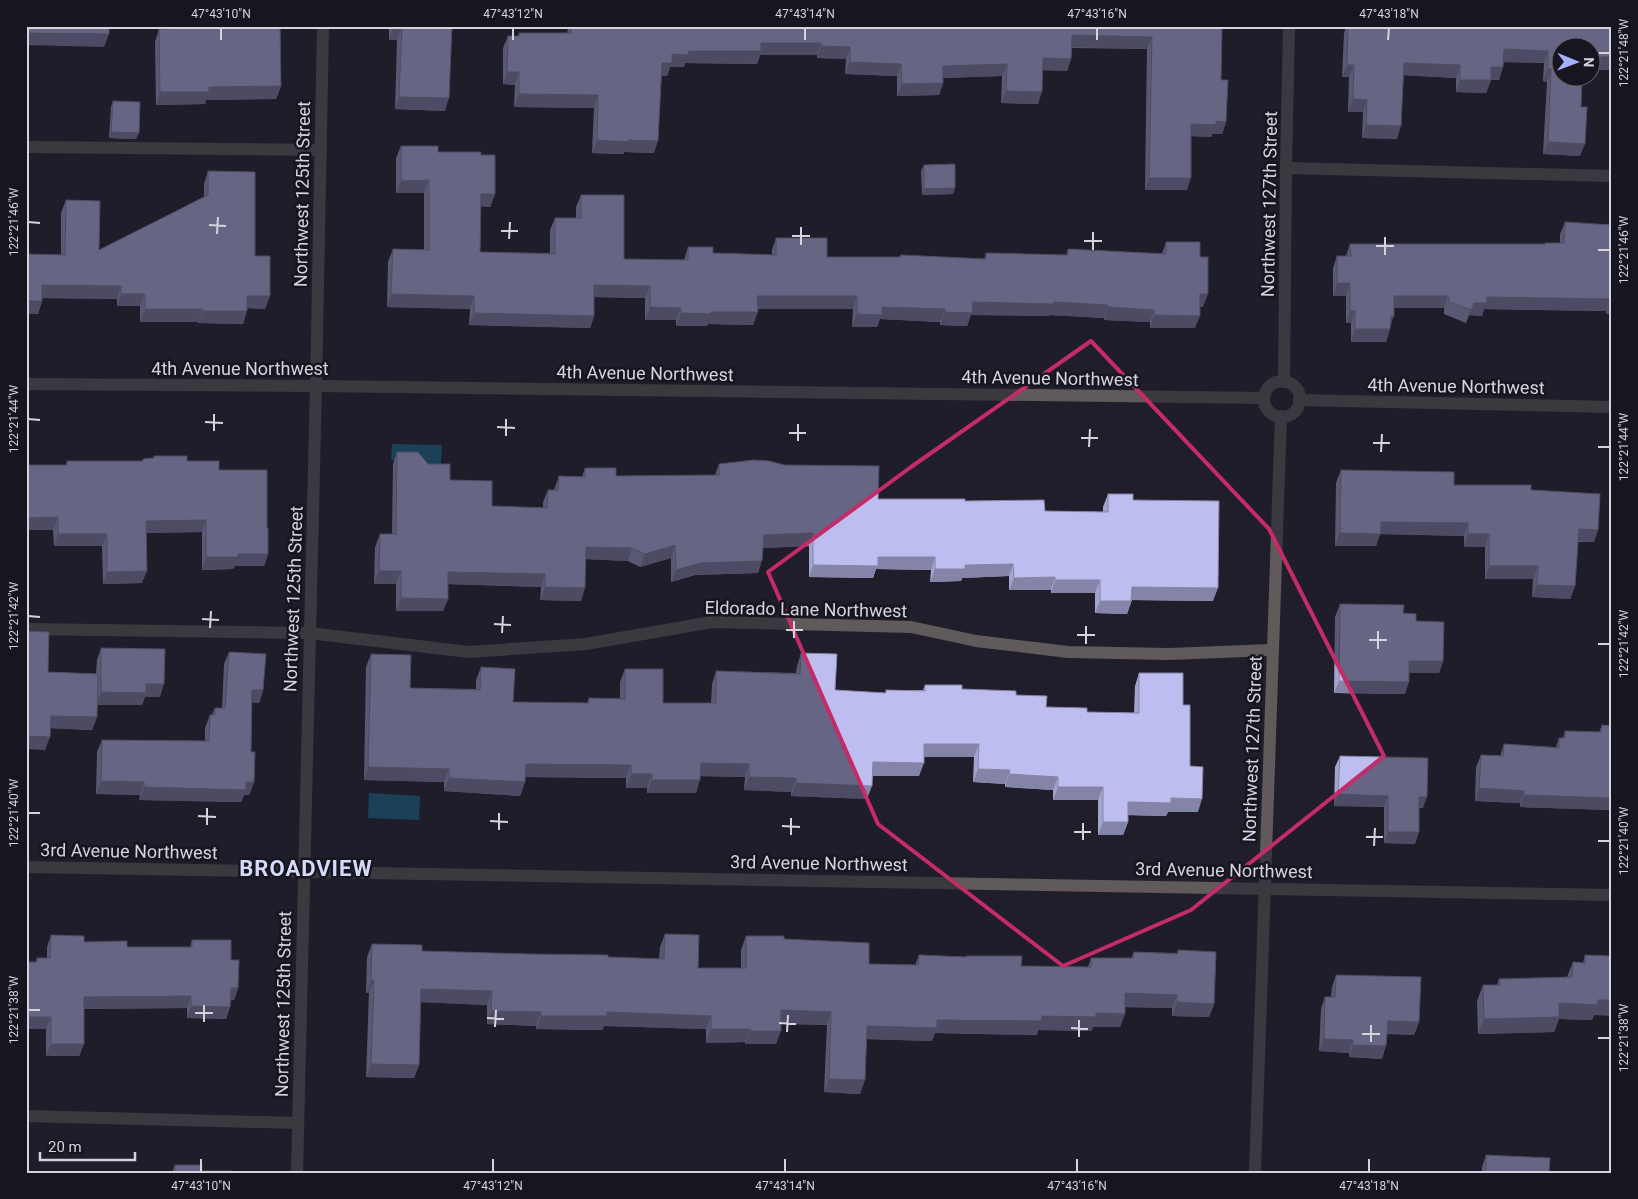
<svg xmlns="http://www.w3.org/2000/svg" width="1638" height="1199" viewBox="0 0 1638 1199" font-family="Roboto,sans-serif">
<rect width="100%" height="100%" fill="#1f1e2a"/>
<g fill="#186d92">
<polygon points="392,444 442,445 441,462 440,466 391,460"/>
<polygon points="369,793 420,796 419,820 368,818"/>
</g>
<g fill="none" stroke-linecap="round" stroke-linejoin="round">
<g stroke="#615a5a" stroke-width="12">
<polyline points="26,147 320,150"/>
<polyline points="1286,168 1612,176"/>
<polyline points="26,629 309,633 469,652 586,644 712,622 911,627 976,641 1068,652 1168,654 1273,650"/>
<polyline points="26,1116 298,1123"/>
</g>
<g stroke="#615a5a" stroke-width="12">
<circle cx="1282" cy="399" r="18"/>
<polyline points="1284,382 1286,168 1289,26"/>
<polyline points="26,384 316,386 1264,398"/>
<polyline points="1299,400 1612,407"/>
<polyline points="1255,1173 1281,416"/>
</g>
<g stroke="#615a5a" stroke-width="12">
<polyline points="26,867 1612,895"/>
<polyline points="297,1173 316,386 323,26"/>
</g>
</g>
<g fill="#a3a3ce">
<polygon points="167,26 280,26 281,86 276,99 206,100 205,104 156,105 155,42 159,29 166,29"/>
<polygon points="389,26 452,26 445,111 395,109 397,40 389,40"/>
<polygon points="569,26 1222,26 1221,80 1226,122 1222,134 1212,134 1211,137 1191,136 1187,190 1145,190 1147,49 1072,48 1071,59 1067,71 1043,70 1038,104 1001,103 1002,76 943,78 943,83 939,95 897,96 897,76 845,74 846,59 817,58 817,55 760,55 757,64 685,63 684,67 670,67 667,76 661,75 654,153 624,152 623,154 592,153 594,108 514,107 515,85 503,84 503,48 508,36 518,36 519,33 567,33"/>
<polygon points="1346,26 1612,26 1612,70 1590,69 1560,48 1581,107 1580,156 1543,154 1547,82 1543,81 1544,63 1504,62 1499,80 1491,80 1486,93 1456,92 1456,78 1403,75 1397,139 1362,138 1363,112 1348,112 1349,77 1342,77 1344,34"/>
<polygon points="113,101 136,139 109,138 111,107"/>
<polygon points="401,146 438,152 481,155 495,194 490,207 481,206 480,252 550,253 550,230 555,218 576,218 576,207 581,195 624,259 684,260 688,247 713,253 772,255 772,250 776,238 827,257 984,259 986,253 1066,255 1068,249 1162,254 1166,242 1200,257 1203,307 1200,307 1195,328 1150,328 1150,322 1104,320 1104,318 1050,315 1050,316 971,315 967,326 940,325 940,322 880,319 877,327 852,327 853,309 758,309 753,325 708,324 707,326 676,326 676,320 645,320 645,298 594,297 594,316 590,328 469,325 470,309 387,307 388,262 393,249 424,250 424,193 396,193 396,158"/>
<polygon points="924,165 953,194 922,195 921,171"/>
<polygon points="208,171 255,256 270,296 265,309 247,308 243,324 198,323 198,322 140,322 140,306 117,306 117,299 42,298 42,301 38,314 26,314 61,255 61,213 66,200 99,250 204,197 204,184"/>
<polygon points="1565,222 1612,225 1612,314 1606,314 1606,311 1484,309 1482,316 1469,315 1466,323 1444,314 1444,308 1394,308 1391,325 1386,342 1351,342 1351,323 1346,323 1346,296 1333,296 1333,268 1337,256 1346,256 1350,244 1544,244 1560,243 1560,234"/>
<polygon points="397,452 428,464 450,480 492,506 543,508 543,502 548,490 554,490 559,476 582,477 585,468 616,476 715,475 719,464 878,499 965,501 1045,511 1103,512 1103,507 1108,494 1133,500 1213,601 1132,600 1127,614 1095,613 1095,593 1051,593 1051,590 1009,590 1009,576 962,578 961,581 930,582 931,570 876,569 873,578 809,577 809,546 763,548 758,573 695,575 671,582 671,558 640,567 628,561 586,559 581,601 540,600 541,587 448,584 448,599 443,611 396,611 396,584 374,584 375,547 380,534 392,534 393,464"/>
<polygon points="154,456 187,461 219,470 267,528 268,554 264,566 235,566 233,569 202,570 202,532 146,533 142,583 103,584 102,546 54,546 53,530 26,530 26,465 66,465 67,461 143,461 143,459 153,458"/>
<polygon points="1341,470 1454,485 1531,490 1594,542 1578,542 1575,586 1570,599 1532,597 1533,579 1485,579 1485,547 1464,547 1464,536 1380,534 1376,546 1335,546 1336,483"/>
<polygon points="1340,604 1403,613 1416,621 1443,661 1439,673 1409,673 1405,694 1334,693 1335,617"/>
<polygon points="101,648 160,697 145,697 142,705 97,705 97,717 92,730 50,728 45,750 48,672 96,674 97,660"/>
<polygon points="229,652 263,690 259,703 252,702 251,752 254,782 249,795 244,795 241,802 139,800 140,795 96,794 97,752 102,740 205,741 205,728 210,715 212,715 215,708 222,708 224,664"/>
<polygon points="801,653 835,690 885,693 886,690 923,690 925,685 1016,695 1046,707 1087,712 1134,713 1135,686 1139,673 1183,705 1190,766 1198,812 1168,812 1166,816 1128,815 1128,822 1123,835 1098,835 1098,800 1053,800 1053,790 1005,787 1005,784 973,782 974,757 924,757 919,776 873,776 867,799 791,796 791,792 744,790 745,777 700,776 696,793 647,793 647,788 626,788 626,778 525,777 525,782 520,796 444,791 444,782 364,780 366,667 371,654 410,688 476,689 476,680 481,667 513,702 587,703 589,698 620,699 620,682 625,669 663,703 711,703 712,684 716,671 796,673 797,666"/>
<polygon points="1602,725 1612,726 1612,810 1520,807 1520,803 1475,801 1476,767 1481,755 1500,756 1504,744 1556,747 1559,738 1563,738 1565,731 1599,732"/>
<polygon points="1340,756 1423,808 1419,808 1415,844 1384,843 1384,807 1334,806 1335,767"/>
<polygon points="665,934 698,968 741,968 741,950 746,936 784,939 869,964 915,965 919,955 1021,966 1088,967 1091,958 1131,958 1134,952 1177,953 1178,950 1214,1004 1209,1017 1172,1016 1172,1008 1125,1007 1120,1027 1093,1027 1091,1031 1038,1030 1037,1035 935,1033 932,1041 866,1039 860,1094 824,1092 827,1025 781,1024 776,1044 745,1044 745,1042 706,1043 706,1029 604,1026 602,1030 536,1029 536,1026 487,1024 487,1005 420,1002 419,1065 414,1078 366,1077 369,993 366,993 367,957 372,944 422,951 659,959 660,947"/>
<polygon points="51,935 84,942 127,947 190,947 192,940 231,960 238,988 234,1000 231,1000 230,1007 226,1019 187,1018 187,1008 84,1009 84,1044 79,1056 46,1056 46,1029 36,962 37,958 47,958 47,947"/>
<polygon points="1585,955 1594,1015 1592,1020 1559,1019 1554,1032 1478,1034 1477,1001 1483,985 1497,985 1499,979 1567,977 1573,962 1583,963"/>
<polygon points="1336,975 1419,1022 1414,1035 1387,1034 1382,1059 1349,1057 1349,1053 1319,1051 1321,1009 1325,997 1331,997 1332,987"/>
<polygon points="1486,1155 1549,1173 1482,1173 1482,1167"/>
<polygon points="175,1165 202,1171 232,1173 172,1173"/>
</g>
<g fill="#8484a8">
<polygon points="393,27 402,27 397,40 389,40"/>
<polygon points="26,33 109,34 104,47 26,45"/>
<polygon points="1072,35 1152,37 1147,49 1068,47"/>
<polygon points="761,43 821,43 817,55 760,55 757,64 685,63 684,67 670,67 667,76 657,75 662,63 672,54 689,51"/>
<polygon points="821,46 850,47 846,59 817,58"/>
<polygon points="1504,49 1548,51 1544,63 1499,62"/>
<polygon points="1590,57 1612,57 1612,70 1590,69"/>
<polygon points="1043,58 1071,59 1067,71 1039,70"/>
<polygon points="850,62 901,64 897,76 845,74"/>
<polygon points="1404,63 1460,65 1456,78 1399,75"/>
<polygon points="1007,64 1002,76 938,78 943,66"/>
<polygon points="1347,65 1354,65 1349,77 1342,77"/>
<polygon points="1491,67 1503,67 1499,80 1486,79"/>
<polygon points="1548,69 1551,69 1547,82 1543,81"/>
<polygon points="507,72 519,72 515,85 503,84"/>
<polygon points="1460,80 1491,80 1486,93 1456,92"/>
<polygon points="943,83 939,95 897,96 902,84"/>
<polygon points="281,86 276,99 206,100 205,104 156,105 160,92 209,87"/>
<polygon points="1006,91 1042,92 1038,104 1001,103"/>
<polygon points="519,94 598,95 594,108 514,107"/>
<polygon points="399,97 449,98 445,111 395,109"/>
<polygon points="1353,99 1367,100 1363,112 1348,112"/>
<polygon points="1216,121 1226,122 1222,134 1212,134 1211,137 1186,136 1191,124"/>
<polygon points="1366,125 1401,126 1397,139 1362,138"/>
<polygon points="111,132 139,133 136,139 109,138"/>
<polygon points="597,140 628,140 658,141 654,153 624,152 623,154 592,153"/>
<polygon points="1548,142 1585,144 1580,156 1543,154"/>
<polygon points="1149,178 1191,178 1187,190 1145,190"/>
<polygon points="429,180 424,193 396,193 401,181"/>
<polygon points="955,188 953,194 922,195 924,189"/>
<polygon points="481,194 495,194 490,207 476,206"/>
<polygon points="1337,283 1350,283 1346,296 1333,296"/>
<polygon points="42,285 121,286 117,299 38,298"/>
<polygon points="594,285 650,286 645,298 589,297"/>
<polygon points="121,294 145,294 140,306 117,306"/>
<polygon points="391,294 474,296 470,309 387,307"/>
<polygon points="1200,294 1208,294 1203,307 1196,307"/>
<polygon points="247,296 270,296 265,309 243,308"/>
<polygon points="757,296 857,296 853,309 753,309"/>
<polygon points="1394,296 1448,296 1444,308 1389,308"/>
<polygon points="1487,297 1610,299 1606,311 1484,309 1482,316 1469,315 1466,323 1474,303"/>
<polygon points="26,301 42,301 38,314 26,314"/>
<polygon points="1610,301 1612,301 1612,314 1606,314"/>
<polygon points="973,302 1054,302 1108,305 1104,318 1050,315 1050,316 971,315 967,326 940,325 945,312"/>
<polygon points="650,307 681,308 676,320 645,320"/>
<polygon points="882,307 945,309 940,322 880,319 877,327 852,327 857,314"/>
<polygon points="1108,307 1154,310 1150,322 1104,320"/>
<polygon points="145,309 202,309 198,322 140,322"/>
<polygon points="202,311 247,311 243,324 198,323"/>
<polygon points="1350,311 1355,311 1351,323 1346,323"/>
<polygon points="711,312 758,312 753,325 708,324 707,326 676,326 681,313"/>
<polygon points="474,313 594,316 590,328 469,325"/>
<polygon points="1154,315 1200,316 1195,328 1150,328"/>
<polygon points="1391,316 1394,316 1389,328"/>
<polygon points="1355,329 1390,329 1386,342 1351,342"/>
<polygon points="58,517 53,530 26,530 26,518"/>
<polygon points="206,520 202,532 141,533 146,521"/>
<polygon points="1381,522 1468,523 1464,536 1380,534 1376,546 1335,546 1340,533"/>
<polygon points="1579,529 1598,530 1594,542 1575,541"/>
<polygon points="813,533 809,546 759,548 764,535"/>
<polygon points="58,534 107,534 102,546 54,546"/>
<polygon points="1468,534 1489,534 1485,547 1464,547"/>
<polygon points="675,545 671,558 640,567 645,554"/>
<polygon points="586,547 632,548 628,561 582,559"/>
<polygon points="238,554 268,554 264,566 235,566 233,569 202,570 206,557"/>
<polygon points="878,557 935,557 931,570 876,569 873,578 809,577 813,565"/>
<polygon points="762,561 758,573 695,575 671,582 676,570 700,563"/>
<polygon points="1013,564 1009,576 962,578 961,581 930,582 935,569 965,565"/>
<polygon points="1489,566 1538,566 1533,579 1485,579"/>
<polygon points="147,571 142,583 103,584 107,572"/>
<polygon points="379,571 401,571 396,584 374,584"/>
<polygon points="448,572 545,574 541,587 444,584"/>
<polygon points="1055,577 1051,590 1009,590 1014,578"/>
<polygon points="1055,580 1100,580 1095,593 1051,593"/>
<polygon points="1537,585 1575,586 1570,599 1532,597"/>
<polygon points="545,587 585,588 581,601 540,600"/>
<polygon points="1132,587 1218,588 1213,601 1127,600"/>
<polygon points="401,598 448,599 443,611 396,611"/>
<polygon points="1100,601 1131,601 1127,614 1095,613"/>
<polygon points="1409,661 1443,661 1439,673 1405,673"/>
<polygon points="1339,681 1409,682 1405,694 1334,693"/>
<polygon points="146,684 164,684 160,697 145,697 142,705 96,705 101,692"/>
<polygon points="252,690 263,690 259,703 248,702"/>
<polygon points="51,716 97,717 92,730 46,728"/>
<polygon points="26,736 50,737 45,750 26,749"/>
<polygon points="924,744 979,744 974,757 919,757"/>
<polygon points="873,762 924,763 919,776 868,776"/>
<polygon points="701,763 749,764 745,777 696,776"/>
<polygon points="526,764 631,765 626,778 521,777"/>
<polygon points="368,767 449,769 444,782 364,780"/>
<polygon points="978,769 1010,770 1005,784 973,782"/>
<polygon points="631,774 652,774 647,788 626,788"/>
<polygon points="1009,774 1058,777 1053,790 1005,787"/>
<polygon points="749,777 796,778 791,792 744,790"/>
<polygon points="449,778 525,782 520,796 444,791"/>
<polygon points="652,780 700,780 696,793 647,793"/>
<polygon points="101,781 144,782 140,795 96,794"/>
<polygon points="246,782 254,782 249,795 244,795 241,802 139,800 144,787"/>
<polygon points="796,783 872,786 867,799 791,796"/>
<polygon points="1058,787 1103,787 1098,800 1053,800"/>
<polygon points="1479,788 1524,791 1520,803 1475,801"/>
<polygon points="1338,794 1388,796 1384,807 1334,806"/>
<polygon points="1524,795 1612,798 1612,810 1520,807"/>
<polygon points="1419,797 1427,797 1423,808 1415,808"/>
<polygon points="1171,798 1202,799 1198,812 1168,812 1166,816 1123,815 1128,802"/>
<polygon points="1103,822 1128,822 1123,835 1098,835"/>
<polygon points="1388,832 1419,832 1415,844 1384,843"/>
<polygon points="371,980 374,980 369,993 366,993"/>
<polygon points="231,988 238,988 234,1000 226,1000"/>
<polygon points="421,989 492,991 487,1005 416,1002"/>
<polygon points="1125,993 1177,995 1172,1008 1120,1007"/>
<polygon points="191,996 187,1008 79,1009 84,997"/>
<polygon points="1598,1000 1612,1000 1612,1016 1594,1015 1592,1020 1559,1019 1554,1032 1478,1034 1484,1019 1559,1003"/>
<polygon points="1177,1002 1214,1004 1209,1017 1172,1016"/>
<polygon points="191,1006 230,1007 226,1019 187,1018"/>
<polygon points="781,1010 831,1012 827,1025 776,1023"/>
<polygon points="491,1011 541,1012 536,1026 487,1024"/>
<polygon points="607,1012 711,1016 706,1029 604,1026 602,1030 536,1029 541,1016"/>
<polygon points="1096,1013 1125,1014 1120,1027 1093,1027 1091,1031 1038,1030 1037,1035 935,1033 932,1041 862,1039 867,1026 937,1020 1042,1016"/>
<polygon points="26,1017 51,1017 46,1029 26,1029"/>
<polygon points="1388,1021 1419,1022 1414,1035 1383,1033"/>
<polygon points="711,1029 750,1029 745,1042 706,1043"/>
<polygon points="750,1031 781,1031 776,1044 745,1044"/>
<polygon points="1324,1039 1353,1040 1349,1053 1319,1051"/>
<polygon points="51,1044 84,1044 79,1056 46,1056"/>
<polygon points="1353,1045 1386,1046 1382,1059 1349,1057"/>
<polygon points="371,1064 419,1065 414,1078 366,1077"/>
<polygon points="829,1079 865,1080 860,1094 824,1092"/>
</g>
<g fill="#bdbdf0" stroke="#8484a8">
<polygon points="26,26 109,26 109,34 26,33"/>
<polygon points="170,26 280,26 281,86 209,87 209,92 160,92 159,29 170,29"/>
<polygon points="393,26 452,26 449,98 399,97 402,27 393,27"/>
<polygon points="571,26 1222,26 1221,80 1228,80 1226,122 1216,121 1216,125 1191,124 1191,178 1149,178 1152,37 1072,35 1071,59 1043,58 1042,92 1006,91 1007,64 943,66 943,83 902,84 901,64 850,62 850,47 821,46 821,43 761,43 761,51 689,51 688,55 672,54 672,63 662,63 658,141 628,140 628,142 597,140 598,95 519,94 519,72 507,72 508,36 519,36 519,33 571,33"/>
<polygon points="1348,26 1612,26 1612,57 1590,57 1590,48 1560,48 1560,78 1582,78 1581,107 1587,107 1585,144 1548,142 1551,69 1548,69 1548,51 1504,49 1503,67 1491,67 1491,80 1460,80 1460,65 1404,63 1401,126 1366,125 1367,100 1353,99 1354,65 1347,65"/>
<polygon points="113,101 140,102 139,133 111,132"/>
<polygon points="401,146 438,146 438,152 481,152 481,155 495,155 495,194 481,194 480,252 555,254 555,218 581,218 581,195 624,195 624,259 688,260 688,247 713,247 713,253 776,255 776,238 827,238 827,257 900,257 901,255 986,259 986,253 1068,255 1068,249 1166,254 1166,242 1200,242 1200,257 1208,257 1208,294 1200,294 1200,316 1154,315 1154,310 1108,307 1108,305 1054,302 1054,304 973,302 972,313 945,312 945,309 882,307 882,315 857,314 857,296 757,296 758,312 711,312 711,314 681,313 681,308 650,307 650,286 594,285 594,316 474,313 474,296 391,294 393,249 429,250 429,180 401,181"/>
<polygon points="955,164 955,188 924,189 924,165"/>
<polygon points="208,171 255,172 255,256 270,256 270,296 247,296 247,311 202,311 202,309 145,309 145,294 121,294 121,286 42,285 42,301 26,301 26,254 65,255 66,200 100,201 99,250 208,195"/>
<polygon points="1565,222 1612,225 1612,301 1610,301 1610,299 1487,297 1487,303 1474,303 1471,310 1449,302 1448,296 1394,296 1394,316 1391,316 1390,329 1355,329 1355,311 1350,311 1350,283 1337,283 1337,256 1351,256 1350,244 1545,244 1545,243 1564,243"/>
<polygon points="397,452 418,452 428,464 450,464 450,480 492,481 492,506 547,508 548,490 558,490 559,476 585,477 585,468 616,468 616,476 719,475 719,464 754,460 769,461 784,465 879,466 878,499 965,499 965,501 1044,500 1045,511 1108,512 1108,494 1133,494 1133,500 1219,501 1218,588 1132,587 1131,601 1100,601 1100,580 1055,580 1055,577 1014,578 1013,564 965,565 965,569 935,569 935,557 878,557 878,566 813,565 813,533 764,535 762,561 700,563 676,570 675,545 645,554 632,548 586,547 585,588 545,587 545,574 448,572 448,599 401,598 401,571 379,571 380,534 396,534"/>
<polygon points="154,456 187,456 187,461 219,461 219,470 267,470 267,528 268,528 268,554 238,554 238,557 206,557 206,520 146,521 147,571 107,572 107,534 58,534 58,517 26,518 26,465 67,465 67,461 143,461 143,459 154,458"/>
<polygon points="1341,470 1454,472 1454,485 1531,485 1531,490 1600,494 1598,530 1579,529 1575,586 1537,585 1538,566 1489,566 1489,534 1468,534 1468,523 1381,522 1381,534 1340,533"/>
<polygon points="1340,604 1404,605 1403,613 1416,614 1416,621 1444,622 1443,661 1409,661 1409,682 1339,681"/>
<polygon points="26,631 49,632 48,672 98,674 97,717 51,716 50,737 26,736"/>
<polygon points="101,648 165,649 164,684 146,684 146,693 101,692"/>
<polygon points="229,652 266,654 263,690 252,690 251,752 255,752 254,782 246,782 246,790 144,787 144,782 101,781 102,740 209,741 210,715 215,715 215,708 225,708"/>
<polygon points="801,653 837,654 835,690 886,693 886,690 925,691 925,685 962,685 962,689 1016,691 1016,695 1047,696 1046,707 1087,708 1087,712 1139,713 1139,673 1183,673 1183,705 1190,705 1190,766 1203,767 1202,799 1171,798 1171,803 1128,802 1128,822 1103,822 1103,787 1058,787 1058,777 1009,774 1010,770 978,769 979,744 924,744 924,763 873,762 872,786 796,783 796,778 749,777 749,764 701,763 700,780 652,780 652,774 631,774 631,765 526,764 525,782 449,778 449,769 368,767 371,654 411,655 410,688 480,690 481,667 515,669 513,702 589,703 589,698 625,699 625,669 663,669 663,703 716,703 716,671 800,674"/>
<polygon points="1602,725 1612,726 1612,798 1524,795 1524,791 1479,788 1481,755 1503,756 1504,744 1559,748 1559,738 1565,738 1565,731 1601,732"/>
<polygon points="1340,756 1428,758 1427,797 1419,797 1419,832 1388,832 1388,796 1338,794"/>
<polygon points="665,934 699,935 698,968 746,968 746,936 784,936 784,939 869,943 869,964 918,965 919,955 966,957 966,956 1022,956 1021,966 1091,967 1091,958 1133,958 1134,952 1178,954 1178,950 1216,952 1214,1004 1177,1002 1177,995 1125,993 1125,1014 1096,1013 1096,1017 1042,1016 1041,1021 937,1020 937,1028 867,1026 865,1080 829,1079 831,1012 781,1010 781,1031 750,1031 750,1029 711,1029 711,1016 607,1012 607,1016 541,1016 541,1012 491,1011 492,991 421,989 419,1065 371,1064 374,980 371,980 372,944 422,945 422,951 528,954 608,955 608,957 664,959"/>
<polygon points="51,935 84,936 84,942 127,941 127,947 192,947 192,940 231,940 231,960 239,960 238,988 231,988 230,1007 191,1006 191,996 84,997 84,1044 51,1044 51,1017 26,1017 26,962 37,962 37,958 50,958"/>
<polygon points="1585,955 1612,956 1612,1000 1598,1000 1598,1005 1559,1003 1559,1017 1484,1019 1483,985 1500,985 1499,979 1572,977 1573,962 1585,963"/>
<polygon points="1336,975 1421,977 1419,1022 1388,1021 1386,1046 1353,1045 1353,1040 1324,1039 1325,997 1335,997"/>
<polygon points="1486,1155 1550,1158 1549,1173 1486,1173"/>
<polygon points="175,1165 202,1165 202,1171 232,1171 232,1173 175,1173"/>
</g>
<path d="M0 0H1638V1199H0ZM1091,341L1269,529L1384,756L1191,910L1063,966L878,824L768,572L911,467Z" fill="#1f1e2a" fill-opacity=".55" fill-rule="evenodd"/>
<path fill="none" stroke="#c42b68" stroke-width="4" stroke-linejoin="round" d="M1091,341L1269,529L1384,756L1191,910L1063,966L878,824L768,572L911,467Z"/>
<path fill="none" stroke="#d4d4dc" stroke-width="2" d="M221,40V28M513,40V28M805,40V28M1097,40V28M1388,40L1389,28M1598,53H1610M28,222L40,223M209,225L226,226M501,231H518M217,234L218,217M792,236H810M509,239L510,222M1084,241H1102M801,245V227M1376,246H1394M1093,250V232M1598,250H1610M1385,255V237M28,419L40,420M205,422L223,423M497,427L515,428M214,431V414M789,433H806M506,436V419M1081,438H1098M798,441V424M1373,443H1390M1089,447L1090,429M1598,447H1610M1381,452L1382,434M28,616L40,617M202,619L219,620M494,624L511,625M210,628L211,611M786,630H803M502,633L503,616M1077,635H1095M794,638V621M1369,640H1387M1086,644V626M1598,644H1610M1378,649V631M28,813H40M198,816L216,817M490,821L508,822M207,825V808M782,826L800,827M499,830V813M1074,832H1091M791,835V818M1366,837H1383M1083,840V823M1598,841H1610M1374,846L1375,828M28,1010H40M195,1013H213M487,1018L504,1019M204,1022V1005M779,1023L796,1024M495,1027L496,1010M1071,1028L1088,1029M787,1032L788,1015M1362,1034H1380M1079,1037V1020M1598,1038H1610M1371,1042V1025M201,1172V1159M493,1172V1159M785,1172V1159M1077,1172V1159M1369,1172V1159"/>
<g text-anchor="middle" dominant-baseline="central" stroke-width="5" stroke-linejoin="round" paint-order="stroke">
<g font-size="18" fill="#d4d4dc" stroke="#161520">
<text transform="translate(302 194) rotate(-89)">Northwest 125th Street</text>
<text transform="translate(1269 204) rotate(-89)">Northwest 127th Street</text>
<text x="240" y="368">4th Avenue Northwest</text>
<text transform="translate(645 373) rotate(1)">4th Avenue Northwest</text>
<text transform="translate(1050 378) rotate(1)">4th Avenue Northwest</text>
<text transform="translate(1456 386) rotate(1)">4th Avenue Northwest</text>
<text transform="translate(293 599) rotate(-88)">Northwest 125th Street</text>
<text transform="translate(806 609) rotate(1)">Eldorado Lane Northwest</text>
<text transform="translate(1252 749) rotate(-88)">Northwest 127th Street</text>
<text transform="translate(129 851) rotate(1)">3rd Avenue Northwest</text>
<text transform="translate(819 863) rotate(1)">3rd Avenue Northwest</text>
<text transform="translate(1224 870) rotate(1)">3rd Avenue Northwest</text>
<text transform="translate(283 1004) rotate(-89)">Northwest 125th Street</text>
</g>
<g font-size="22" font-weight="bold" letter-spacing="1" fill="#d4daf7" stroke="#161520">
<text x="306" y="868">BROADVIEW</text>
</g>
</g>
<rect width="1638" height="1199" fill="none" stroke="#161520" stroke-width="55"/>
<g transform="translate(1576 62) rotate(91)"><circle r="24" fill="#161520" stroke="#62616b"/>
<path d="M0-4L9 19L0 12L-9 19Z" fill="#a6b1fc"/>
<text y="-8" font-size="14" font-weight="bold" text-anchor="middle" fill="#d4d4dc">N</text>
</g>
<path d="M40 1152v8h95v-8" fill="none" stroke="#d4d4dc" stroke-width="2.5"/>
<text x="48" y="1152" font-size="15" fill="#d4d4dc" stroke="#161520" stroke-width="4" paint-order="stroke">20 m</text>
<rect x="28" y="28" width="1582" height="1144" fill="none" stroke="#d4d4dc" stroke-width="2"/>
<g font-size="12" text-anchor="middle" fill="#d4d4dc">
<text x="221" y="18">47°43'10"N</text>
<text x="513" y="18">47°43'12"N</text>
<text x="805" y="18">47°43'14"N</text>
<text x="1097" y="18">47°43'16"N</text>
<text x="1389" y="18">47°43'18"N</text>
<text transform="translate(1624 53) rotate(-90)" y="4">122°21'48"W</text>
<text transform="translate(14 222) rotate(-90)" y="4">122°21'46"W</text>
<text transform="translate(1624 250) rotate(-90)" y="4">122°21'46"W</text>
<text transform="translate(14 419) rotate(-90)" y="4">122°21'44"W</text>
<text transform="translate(1624 447) rotate(-90)" y="4">122°21'44"W</text>
<text transform="translate(14 616) rotate(-90)" y="4">122°21'42"W</text>
<text transform="translate(1624 644) rotate(-90)" y="4">122°21'42"W</text>
<text transform="translate(14 813) rotate(-90)" y="4">122°21'40"W</text>
<text transform="translate(1624 841) rotate(-90)" y="4">122°21'40"W</text>
<text transform="translate(14 1010) rotate(-90)" y="4">122°21'38"W</text>
<text transform="translate(1624 1038) rotate(-90)" y="4">122°21'38"W</text>
<text x="201" y="1190">47°43'10"N</text>
<text x="493" y="1190">47°43'12"N</text>
<text x="785" y="1190">47°43'14"N</text>
<text x="1077" y="1190">47°43'16"N</text>
<text x="1369" y="1190">47°43'18"N</text>
</g>
</svg>
